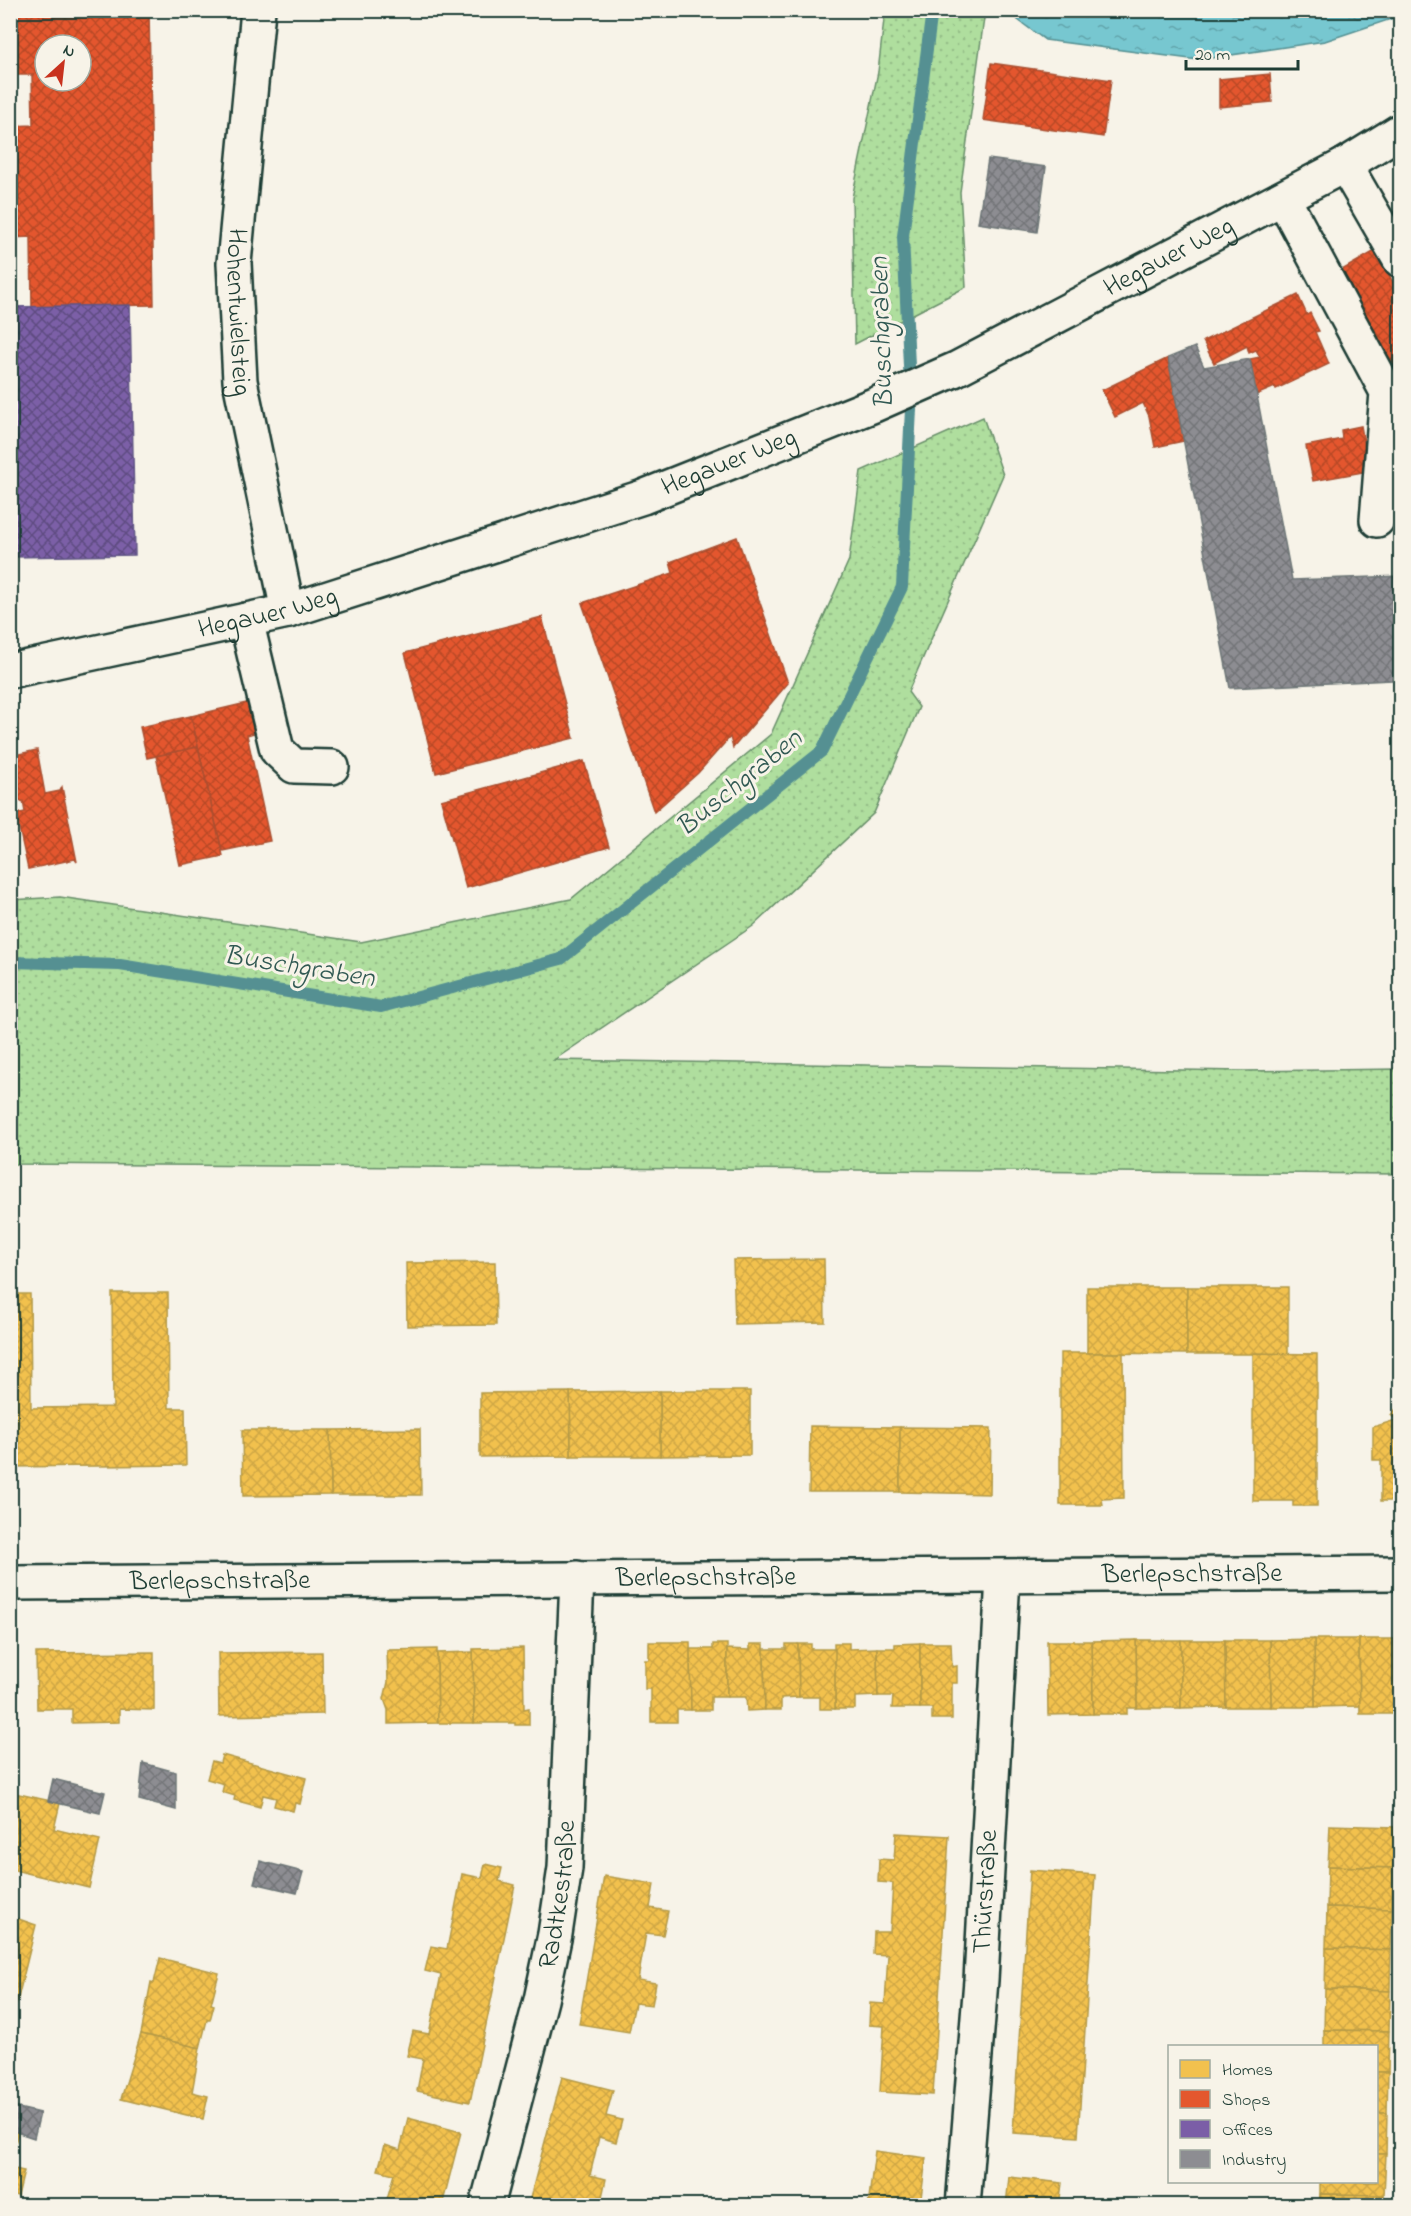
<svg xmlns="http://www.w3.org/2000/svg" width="1411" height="2216" viewBox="0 0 1411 2216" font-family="'Indie Flower',sans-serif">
<defs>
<pattern id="green-dots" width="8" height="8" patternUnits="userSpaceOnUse" patternTransform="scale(1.5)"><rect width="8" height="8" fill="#afde9e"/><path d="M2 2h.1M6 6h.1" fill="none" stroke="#96bf89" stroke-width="1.8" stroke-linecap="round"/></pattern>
<pattern id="water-ripples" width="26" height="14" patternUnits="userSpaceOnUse" patternTransform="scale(1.5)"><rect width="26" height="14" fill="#77c7d0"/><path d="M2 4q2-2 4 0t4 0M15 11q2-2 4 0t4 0" fill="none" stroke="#61a3aa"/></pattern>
<pattern id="homes-cross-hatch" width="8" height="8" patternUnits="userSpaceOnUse" patternTransform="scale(1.5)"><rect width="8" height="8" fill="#f2c14e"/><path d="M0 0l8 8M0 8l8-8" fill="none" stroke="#cfa745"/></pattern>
<pattern id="shops-cross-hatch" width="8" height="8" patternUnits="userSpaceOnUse" patternTransform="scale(1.5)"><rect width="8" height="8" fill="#e4572e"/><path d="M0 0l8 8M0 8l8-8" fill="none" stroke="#b84928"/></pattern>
<pattern id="offices-cross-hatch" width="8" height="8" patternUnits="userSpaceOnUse" patternTransform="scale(1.5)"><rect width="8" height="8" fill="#7b5ea7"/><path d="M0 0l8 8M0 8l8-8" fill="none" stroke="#5e4b81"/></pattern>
<pattern id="industry-cross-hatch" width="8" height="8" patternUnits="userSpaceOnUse" patternTransform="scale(1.5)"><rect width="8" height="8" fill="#8d8d92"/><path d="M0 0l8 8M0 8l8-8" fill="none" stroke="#737478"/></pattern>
</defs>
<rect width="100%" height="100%" fill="#f7f3e8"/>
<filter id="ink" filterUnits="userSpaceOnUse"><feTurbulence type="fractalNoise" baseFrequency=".0167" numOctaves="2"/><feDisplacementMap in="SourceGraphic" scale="12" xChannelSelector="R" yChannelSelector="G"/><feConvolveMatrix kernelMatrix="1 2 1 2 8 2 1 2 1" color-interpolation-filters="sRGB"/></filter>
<g filter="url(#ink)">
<g fill="url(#green-dots)" stroke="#678e69" stroke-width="1.5">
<polygon points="885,11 985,11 960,192 966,287 855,344 852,198 878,72"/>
<polygon points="983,417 1003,475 908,692 919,707 874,813 753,926 554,1060 1244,1071 1400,1069 1400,1174 11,1164 11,900 60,897 361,942 571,899 771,734 849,560 861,471"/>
</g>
<polygon fill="url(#water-ripples)" stroke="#549092" stroke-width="1.5" points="1400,10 1400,16 1325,41 1198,60 1045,40 1018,20 1012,11"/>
<g fill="url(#homes-cross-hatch)" stroke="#b39946" stroke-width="1.5">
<polygon points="824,1259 825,1322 735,1324 733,1260"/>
<polygon points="495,1262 496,1325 407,1326 406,1263"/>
<polygon points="1087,1287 1187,1287 1187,1354 1087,1353"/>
<rect x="1187" y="1287" width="101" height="67"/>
<polygon points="112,1293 168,1293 169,1408 185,1408 186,1465 10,1467 10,1294 30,1294 31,1408 113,1407"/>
<polygon points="1060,1353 1123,1353 1124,1498 1102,1499 1103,1505 1060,1505"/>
<polygon points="1253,1353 1317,1354 1317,1506 1293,1506 1293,1501 1253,1501"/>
<polygon points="660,1391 750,1391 750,1455 660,1456"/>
<polygon points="660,1391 660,1456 571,1456 570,1392"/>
<polygon points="570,1392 571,1456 480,1457 480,1393"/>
<polygon points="1400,1404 1400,1501 1381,1501 1381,1460 1373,1460 1373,1427 1396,1420 1391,1415"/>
<polygon points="810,1426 900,1427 900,1492 809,1492"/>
<polygon points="900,1427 991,1428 990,1494 900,1492"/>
<polygon points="420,1429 421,1495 331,1495 330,1430"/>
<polygon points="242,1430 330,1430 331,1495 243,1496"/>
<polygon points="1314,1639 1359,1639 1360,1706 1315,1707"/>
<polygon points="1314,1639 1315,1707 1271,1707 1270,1640"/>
<polygon points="1359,1639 1400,1639 1400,1714 1360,1714"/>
<polygon points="1136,1640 1181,1640 1181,1708 1137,1708"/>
<polygon points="1136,1640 1137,1708 1127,1708 1127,1714 1093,1714 1092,1641"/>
<polygon points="1181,1640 1225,1640 1226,1707 1181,1708"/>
<polygon points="1225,1640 1270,1640 1271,1707 1226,1707"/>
<polygon points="1047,1641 1092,1641 1093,1714 1048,1715"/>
<polygon points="649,1642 690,1642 691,1710 677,1710 677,1722 651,1722 651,1689 645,1689 645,1660 649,1660"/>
<polygon points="834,1643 849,1643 849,1649 877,1648 878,1696 855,1697 855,1709 835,1709"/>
<polygon points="920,1643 920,1708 892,1708 893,1696 878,1696 877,1648 895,1648 895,1644"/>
<polygon points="920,1643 951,1643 952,1667 957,1666 957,1683 952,1683 952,1719 932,1719 932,1708 920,1708"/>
<polygon points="713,1644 727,1644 727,1697 711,1697 711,1710 691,1710 690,1649 713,1649"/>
<polygon points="750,1644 764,1644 765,1710 747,1711 746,1697 727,1697 727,1649 750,1650"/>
<polygon points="786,1644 798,1644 799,1697 781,1698 781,1710 765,1710 764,1649 786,1649"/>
<polygon points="798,1644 811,1644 811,1649 835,1649 835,1709 820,1709 820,1697 799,1697"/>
<polygon points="523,1648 524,1709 529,1708 529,1725 515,1725 515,1723 474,1723 473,1649"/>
<polygon points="437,1649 438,1723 388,1724 388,1710 384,1699 388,1682 387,1650"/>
<polygon points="154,1652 154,1710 119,1709 119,1722 72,1723 72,1709 37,1709 36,1653"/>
<polygon points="322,1652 323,1714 219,1716 218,1653"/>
<polygon points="473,1652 474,1723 438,1723 437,1653"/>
<polygon points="222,1755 306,1778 300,1804 295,1803 293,1811 274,1806 276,1798 263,1795 260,1807 234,1800 235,1796 222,1792 224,1784 207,1779 212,1761 220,1763"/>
<polygon points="10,1792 60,1803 54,1829 100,1840 89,1888 10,1869"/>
<polygon points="1330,1825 1395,1827 1393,1868 1328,1866"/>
<polygon points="896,1833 949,1836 933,2095 880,2092 884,2026 869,2025 870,2003 885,2004 888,1955 873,1954 874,1932 890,1932 893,1883 878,1882 879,1859 894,1860"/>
<polygon points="485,1864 502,1868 499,1881 515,1885 470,2102 417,2091 423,2059 407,2056 413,2031 429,2034 441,1975 425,1971 431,1946 447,1949 462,1874 482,1878"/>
<polygon points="1328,1866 1393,1868 1392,1909 1327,1907"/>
<polygon points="1030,1870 1095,1875 1078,2137 1013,2133"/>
<polygon points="604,1876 654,1884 650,1908 668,1911 663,1935 646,1933 638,1980 656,1983 652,2005 635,2003 629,2032 579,2024"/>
<polygon points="1327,1907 1392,1909 1391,1950 1326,1948"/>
<polygon points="10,1916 36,1925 18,1998 10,1996"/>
<polygon points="1326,1948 1391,1950 1390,1991 1325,1989"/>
<polygon points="160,1958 219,1973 211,2004 214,2005 210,2020 207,2020 200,2048 141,2034 151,1982 154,1983"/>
<polygon points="1325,1989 1390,1991 1389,2031 1324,2030"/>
<polygon points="10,1996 18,1998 10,2029"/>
<polygon points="1324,2030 1389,2031 1388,2072 1376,2072 1376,2046 1324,2046"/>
<polygon points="141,2034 200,2048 192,2092 208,2096 203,2119 121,2099"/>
<polygon points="1376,2072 1388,2072 1387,2113 1376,2113"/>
<polygon points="562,2077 613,2090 606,2116 622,2120 616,2142 599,2137 590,2175 606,2179 601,2201 583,2196 581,2206 528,2206"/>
<polygon points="1376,2113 1387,2113 1386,2154 1376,2154"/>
<polygon points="408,2118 461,2132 442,2206 385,2206 394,2174 378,2170 385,2145 400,2150"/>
<polygon points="10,2130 18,2132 10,2164"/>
<polygon points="875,2151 926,2158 920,2206 868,2206"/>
<polygon points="1376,2154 1386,2154 1384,2195 1320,2194 1320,2182 1376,2182"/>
<polygon points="10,2168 24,2171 18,2196 10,2194"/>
<polygon points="1009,2177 1062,2183 1059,2206 1006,2206"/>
<polygon points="1320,2194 1384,2195 1384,2206 1319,2206"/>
</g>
<g fill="url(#shops-cross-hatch)" stroke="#a94f30" stroke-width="1.5" fill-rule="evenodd">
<path d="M10,10H149L154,305L32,307L31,237L10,238V126L33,125L32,75H10ZM45,45H81V81H45Z"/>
<polygon points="991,63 1111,80 1103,137 983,120"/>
<polygon points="1270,74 1272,102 1219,107 1219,79"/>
<polygon points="1375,251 1400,294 1400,369 1392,374 1335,274"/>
<polygon points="1298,295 1307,315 1310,313 1319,331 1315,332 1329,364 1276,389 1275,387 1256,395 1250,359 1260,357 1256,350 1249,353 1247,346 1214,363 1203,341"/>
<polygon points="1168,358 1184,441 1155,447 1149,416 1143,403 1115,417 1102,390"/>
<polygon points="1361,426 1369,471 1313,481 1306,446 1342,439 1341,430"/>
<polygon points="737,537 788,683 733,748 730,737 698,773 654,812 582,603 673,573 670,562"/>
<polygon points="542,617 574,738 436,773 405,653"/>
<polygon points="251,702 257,732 247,735 270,841 222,851 191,716"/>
<polygon points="191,716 198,747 147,758 140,727"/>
<polygon points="198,747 223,856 180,865 156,756"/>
<polygon points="37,750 45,794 60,791 62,787 77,862 75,859 28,869 16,814 25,812 23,801 10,803 10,756"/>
<polygon points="584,761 609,847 466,888 441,800"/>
</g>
<polygon fill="url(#offices-cross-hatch)" stroke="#5f5484" stroke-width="1.5" points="130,305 135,555 12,557 10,307"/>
<g fill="url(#industry-cross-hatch)" stroke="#6c7576" stroke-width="1.5">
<polygon points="988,159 1046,167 1037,232 978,223"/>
<polygon points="1195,347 1204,367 1250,359 1292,580 1400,576 1400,677 1392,680 1230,688 1168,358"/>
<polygon points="143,1763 176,1772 176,1810 139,1800"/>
<polygon points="53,1779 105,1792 100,1813 48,1801"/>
<polygon points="260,1861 303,1872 297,1893 254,1883"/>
<polygon points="10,2106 40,2113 34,2138 10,2130"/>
</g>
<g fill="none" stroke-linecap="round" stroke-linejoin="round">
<polyline stroke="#549092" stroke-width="12" points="10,962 120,965 381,1007 561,959 822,751 902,587 911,409 903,236 932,10"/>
<defs>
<g id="minor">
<path id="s1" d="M258,10L234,263L240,381L288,611"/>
<polyline points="1345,165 1400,260"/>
<polyline points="1283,198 1387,392 1377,520"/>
<polyline points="246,620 277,750 294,766 332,767"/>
<path id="s2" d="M10,671L288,611L643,497L874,405L956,369L1345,165L1400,131"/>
<path id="s3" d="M10,1583L1400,1573"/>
<path id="s4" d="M487,2206L541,2000L555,1934L565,1868L577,1578"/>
<path id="s5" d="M963,2206L981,1980L1003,1577"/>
</g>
</defs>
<use href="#minor" stroke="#1f3d34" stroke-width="38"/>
<use href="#minor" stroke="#f7f3e8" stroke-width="33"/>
</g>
</g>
<g text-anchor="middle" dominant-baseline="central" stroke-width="6" stroke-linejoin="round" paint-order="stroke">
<g font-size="27" fill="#1f3d34" stroke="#f7f3e8">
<text stroke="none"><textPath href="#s2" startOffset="1236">Hegauer Weg</textPath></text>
<text stroke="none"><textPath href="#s1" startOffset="303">Hohentwielsteig</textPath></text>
<text stroke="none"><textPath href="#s2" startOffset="750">Hegauer Weg</textPath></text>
<text stroke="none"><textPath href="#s2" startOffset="264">Hegauer Weg</textPath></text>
<text stroke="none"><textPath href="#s3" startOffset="1182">Berlepschstraße</textPath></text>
<text stroke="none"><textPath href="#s3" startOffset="696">Berlepschstraße</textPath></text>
<text stroke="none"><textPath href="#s3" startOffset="210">Berlepschstraße</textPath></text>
<text stroke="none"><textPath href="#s5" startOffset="315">Thürstraße</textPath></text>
<text stroke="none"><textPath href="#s4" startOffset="320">Radtkestraße</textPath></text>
</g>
<g font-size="28" font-style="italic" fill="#315953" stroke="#f7f3e8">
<text transform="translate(883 333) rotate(-92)">Buschgraben</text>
<text transform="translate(740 784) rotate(-39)">Buschgraben</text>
<text transform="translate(299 968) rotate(9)">Buschgraben</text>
</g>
</g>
<rect width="1411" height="2216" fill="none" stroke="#f7f3e8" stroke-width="36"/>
<rect x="18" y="18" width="1375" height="2180" fill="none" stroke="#1f3d34" stroke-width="2" filter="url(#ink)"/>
<rect x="1168" y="2045" width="210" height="138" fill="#f7f3e8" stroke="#a1aaa0" stroke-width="1.5"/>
<rect x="1180" y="2060" width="30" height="18" fill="#f2c14e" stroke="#a1aaa0" stroke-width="1.5"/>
<text x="1222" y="2075" font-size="18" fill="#1f3d34">Homes</text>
<rect x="1180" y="2090" width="30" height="18" fill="#e4572e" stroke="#a1aaa0" stroke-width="1.5"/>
<text x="1222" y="2105" font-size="18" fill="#1f3d34">Shops</text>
<rect x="1180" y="2120" width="30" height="18" fill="#7b5ea7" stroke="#a1aaa0" stroke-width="1.5"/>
<text x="1222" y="2135" font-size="18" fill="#1f3d34">Offices</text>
<rect x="1180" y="2150" width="30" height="18" fill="#8d8d92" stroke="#a1aaa0" stroke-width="1.5"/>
<text x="1222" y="2165" font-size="18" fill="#1f3d34">Industry</text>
<g transform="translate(63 63) rotate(27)"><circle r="28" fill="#f7f3e8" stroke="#a1aaa0" stroke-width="1.5"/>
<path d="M0-4.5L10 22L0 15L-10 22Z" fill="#c8321e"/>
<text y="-9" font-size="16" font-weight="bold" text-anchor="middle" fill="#1f3d34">N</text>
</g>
<path d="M1186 60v9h112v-9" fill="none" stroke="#1f3d34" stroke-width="3"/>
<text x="1195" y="60" font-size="18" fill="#1f3d34" stroke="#f7f3e8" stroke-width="4.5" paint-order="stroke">20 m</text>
</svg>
